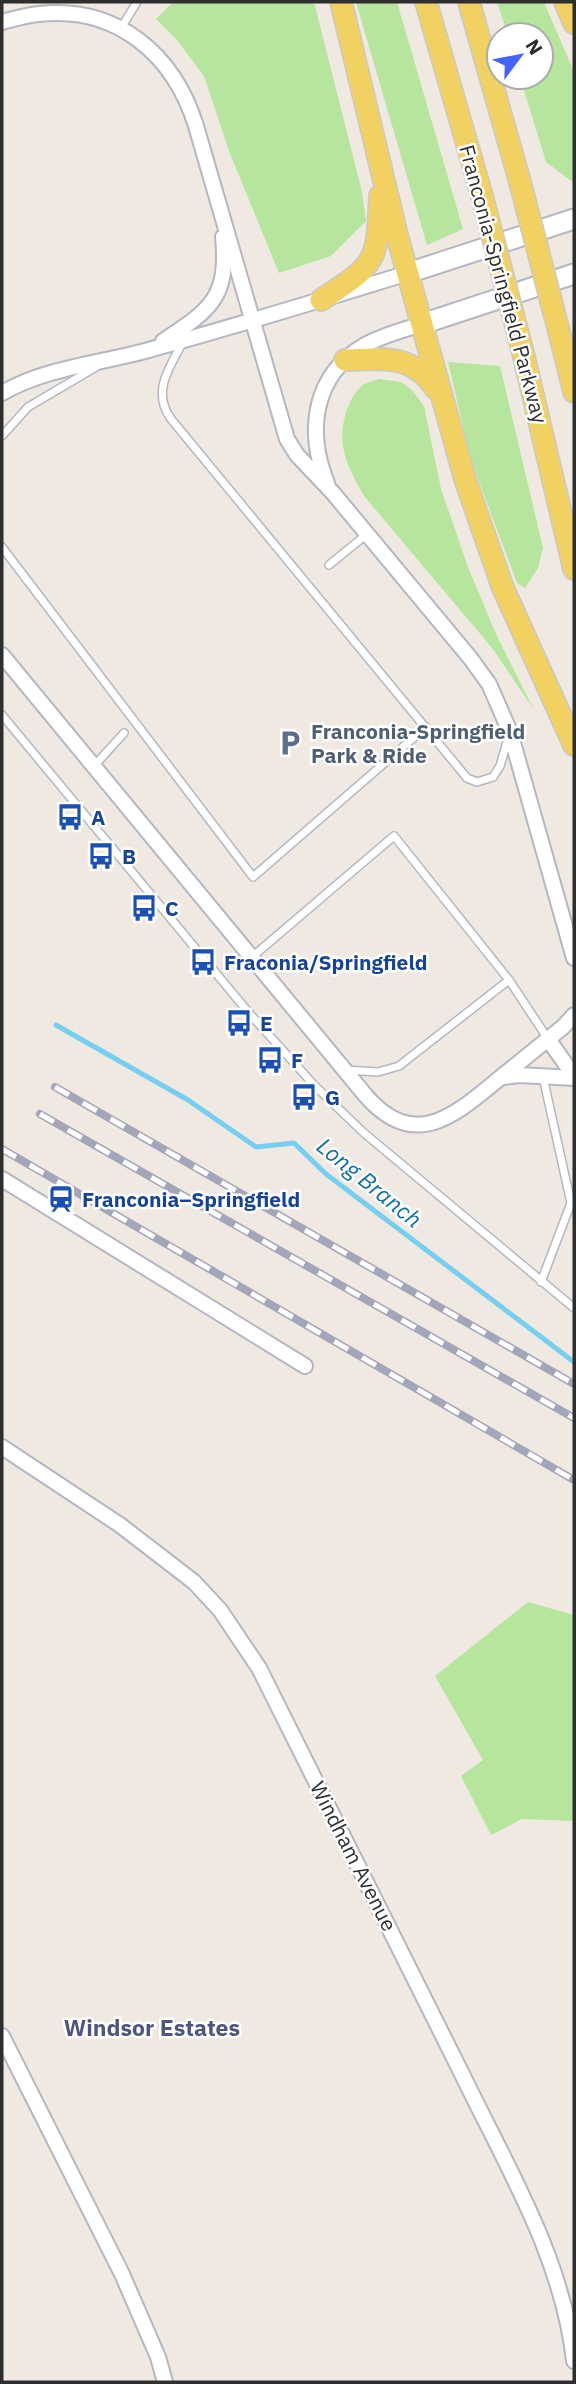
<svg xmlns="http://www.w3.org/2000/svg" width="576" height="2384" viewBox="0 0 576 2384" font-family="'IBM Plex Sans',sans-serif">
<rect width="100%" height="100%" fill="#efe9e1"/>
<g fill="#b6e59e">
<polygon points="173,2 314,2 362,192 366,221 331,256 279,273 229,151 204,76 176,39 156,19"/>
<polygon points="356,2 397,2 463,229 427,245"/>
<polygon points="497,2 544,2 574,72 574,183 546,162 520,77 541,77 541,35 508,35"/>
<polygon points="448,362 500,366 543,548 538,568 525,588 517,583 471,460"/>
<path d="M379,379L401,382L411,389L424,406L441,489L468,567L496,634L534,710L493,649L364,496C356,481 347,467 344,451C339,431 346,398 363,385C367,382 374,381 379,379Z"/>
<polygon points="528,1602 574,1615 574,1821 522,1819 491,1835 461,1776 483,1760 435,1676"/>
</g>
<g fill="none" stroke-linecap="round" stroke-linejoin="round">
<polyline stroke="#75cff0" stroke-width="5" points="56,1025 188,1100 256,1147 294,1143 326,1174 574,1362"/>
<defs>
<g id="lane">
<polyline points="121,28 137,2"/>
<path d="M184,340C170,367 151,391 171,419L467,778L477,782L493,777L500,766L509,735"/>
<polyline points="2,436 28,407 96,367"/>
<polyline points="2,547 253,877 426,727"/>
<polyline points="329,565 367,534"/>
<polyline points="2,715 249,1013 315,1086 364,1133 574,1308"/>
<polyline points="94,766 124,733"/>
<polyline points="252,957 394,836 509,980 548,1039"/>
<polyline points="345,1070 378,1072 399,1066 509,980"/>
<polyline points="541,1282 571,1203 543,1077"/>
</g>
<g id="street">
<path d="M2,22C14,19 26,15 39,14C117,5 174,55 196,126L287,439L297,455L333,493L471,659L489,684L510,732L574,958"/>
<path d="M163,341C210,310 229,298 223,237"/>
<path d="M2,393C45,368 97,364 145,351C233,327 321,300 408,273"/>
<path d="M327,483C306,431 313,375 365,345C383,335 403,330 422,324"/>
<path d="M2,655L366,1096C415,1152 455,1115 500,1078C521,1061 542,1044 563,1027L574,1015"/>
<polyline points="548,1039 574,1076"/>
<polyline points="503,1077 519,1075 574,1078"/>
<polyline points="2,1179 305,1366"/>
<path d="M2,1447L120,1525L194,1582L220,1610L259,1668C328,1804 396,1940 463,2076C507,2167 563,2259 574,2361"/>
<polyline points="2,2036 122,2274 158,2357 165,2382"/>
</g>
<g id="secondary">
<polyline points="408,273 574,219"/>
<polyline points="422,324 574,274"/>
</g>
<g id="primary">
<polyline points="341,2 397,235 465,479 503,588 574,745"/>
<polyline points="426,2 482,196"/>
<polyline points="469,2 520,182"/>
<polyline points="565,2 574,23"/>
<path d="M321,300C377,263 377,264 380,196"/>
<polyline points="562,343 574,392"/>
<polyline points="524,357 574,569"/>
<path d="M345,360C383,359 412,353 436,389"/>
</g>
</defs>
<use href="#lane" stroke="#b4b7c1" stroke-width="10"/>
<use href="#street" stroke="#b4b7c1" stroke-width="18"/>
<use href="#secondary" stroke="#b4b7c1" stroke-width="23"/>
<use href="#primary" stroke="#c9c9c9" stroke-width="24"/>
<use href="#lane" stroke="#fff" stroke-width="7"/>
<use href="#street" stroke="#fff" stroke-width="14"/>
<use href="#secondary" stroke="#fff" stroke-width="19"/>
<use href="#primary" stroke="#f2d163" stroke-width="21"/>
<defs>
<g id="rail">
<polyline points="55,1087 574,1384"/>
<polyline points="40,1114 574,1418"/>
<polyline points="2,1149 574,1480"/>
</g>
</defs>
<use href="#rail" stroke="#a3a6b8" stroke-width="8"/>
<use href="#rail" stroke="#fff" stroke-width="5" stroke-dasharray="16" stroke-linecap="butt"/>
<defs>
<g id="primary-bridge">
<polyline points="520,182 562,343"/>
<polyline points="482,196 524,357"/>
</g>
</defs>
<use href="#primary-bridge" stroke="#c9c9c9" stroke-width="24" stroke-linecap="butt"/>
<use href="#primary-bridge" stroke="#f2d163" stroke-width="21"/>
</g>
<defs>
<symbol id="parking-bare" viewBox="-9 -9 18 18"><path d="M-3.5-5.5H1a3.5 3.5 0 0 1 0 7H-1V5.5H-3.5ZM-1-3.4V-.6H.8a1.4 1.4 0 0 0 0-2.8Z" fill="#5c6f8a" stroke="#fff" stroke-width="2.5" paint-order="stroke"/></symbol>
<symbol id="bus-bare" viewBox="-9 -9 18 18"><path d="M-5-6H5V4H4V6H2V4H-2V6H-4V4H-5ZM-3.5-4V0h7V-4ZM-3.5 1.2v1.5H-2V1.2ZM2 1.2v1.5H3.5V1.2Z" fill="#1a4fb4" stroke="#fff" stroke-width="2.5" paint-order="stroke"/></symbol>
<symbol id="station-bare" viewBox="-9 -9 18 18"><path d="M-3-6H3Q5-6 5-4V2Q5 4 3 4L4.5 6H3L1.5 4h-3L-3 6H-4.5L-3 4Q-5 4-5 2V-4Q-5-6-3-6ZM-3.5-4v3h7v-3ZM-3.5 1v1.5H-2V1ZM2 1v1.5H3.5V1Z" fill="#1a4fb4" stroke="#fff" stroke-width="2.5" paint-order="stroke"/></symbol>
</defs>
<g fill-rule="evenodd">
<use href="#parking-bare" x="271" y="724" width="38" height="38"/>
<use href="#bus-bare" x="51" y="798" width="38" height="38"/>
<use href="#bus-bare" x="82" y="837" width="38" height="38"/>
<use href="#bus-bare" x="125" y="889" width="38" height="38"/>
<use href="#bus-bare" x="184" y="943" width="38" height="38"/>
<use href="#bus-bare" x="220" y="1004" width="38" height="38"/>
<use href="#bus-bare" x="251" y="1041" width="38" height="38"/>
<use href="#bus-bare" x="285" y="1078" width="38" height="38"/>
<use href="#station-bare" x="42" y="1180" width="38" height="38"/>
</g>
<g text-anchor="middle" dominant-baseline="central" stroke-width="5" stroke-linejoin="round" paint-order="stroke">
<g font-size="21" fill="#2e2e2e" stroke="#fff">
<text transform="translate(504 284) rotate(75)">Franconia-Springfield Parkway</text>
<text transform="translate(354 1856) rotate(63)">Windham Avenue</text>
</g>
<g font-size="21" font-weight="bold" fill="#4e5e75" stroke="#fff" text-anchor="start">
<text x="311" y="731">Franconia-Springfield<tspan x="311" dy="24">Park &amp; Ride</tspan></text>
</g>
<g font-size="21" font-weight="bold" fill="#164399" stroke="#fff" text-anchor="start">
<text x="91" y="817">A</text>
<text x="122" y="856">B</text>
<text x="165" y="908">C</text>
<text x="224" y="962">Fraconia/Springfield</text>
<text x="260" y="1023">E</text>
<text x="291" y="1060">F</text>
<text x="325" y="1097">G</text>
<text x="82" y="1199">Franconia–Springfield</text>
</g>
<g font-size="23" font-style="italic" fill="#0d6fa3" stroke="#fff">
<text transform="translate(370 1182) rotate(39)">Long Branch</text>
</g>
<g font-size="23" font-weight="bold" fill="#4d5680" stroke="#fff">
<text x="152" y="2027">Windsor Estates</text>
</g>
</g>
<rect width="576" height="2384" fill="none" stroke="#2e2e2e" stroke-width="7"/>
<g transform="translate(520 56) rotate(58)"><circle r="33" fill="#ffffff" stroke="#ababab" stroke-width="2"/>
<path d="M0-5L12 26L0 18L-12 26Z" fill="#4264fb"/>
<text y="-10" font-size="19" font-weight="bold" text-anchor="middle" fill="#2e2e2e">N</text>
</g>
</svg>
